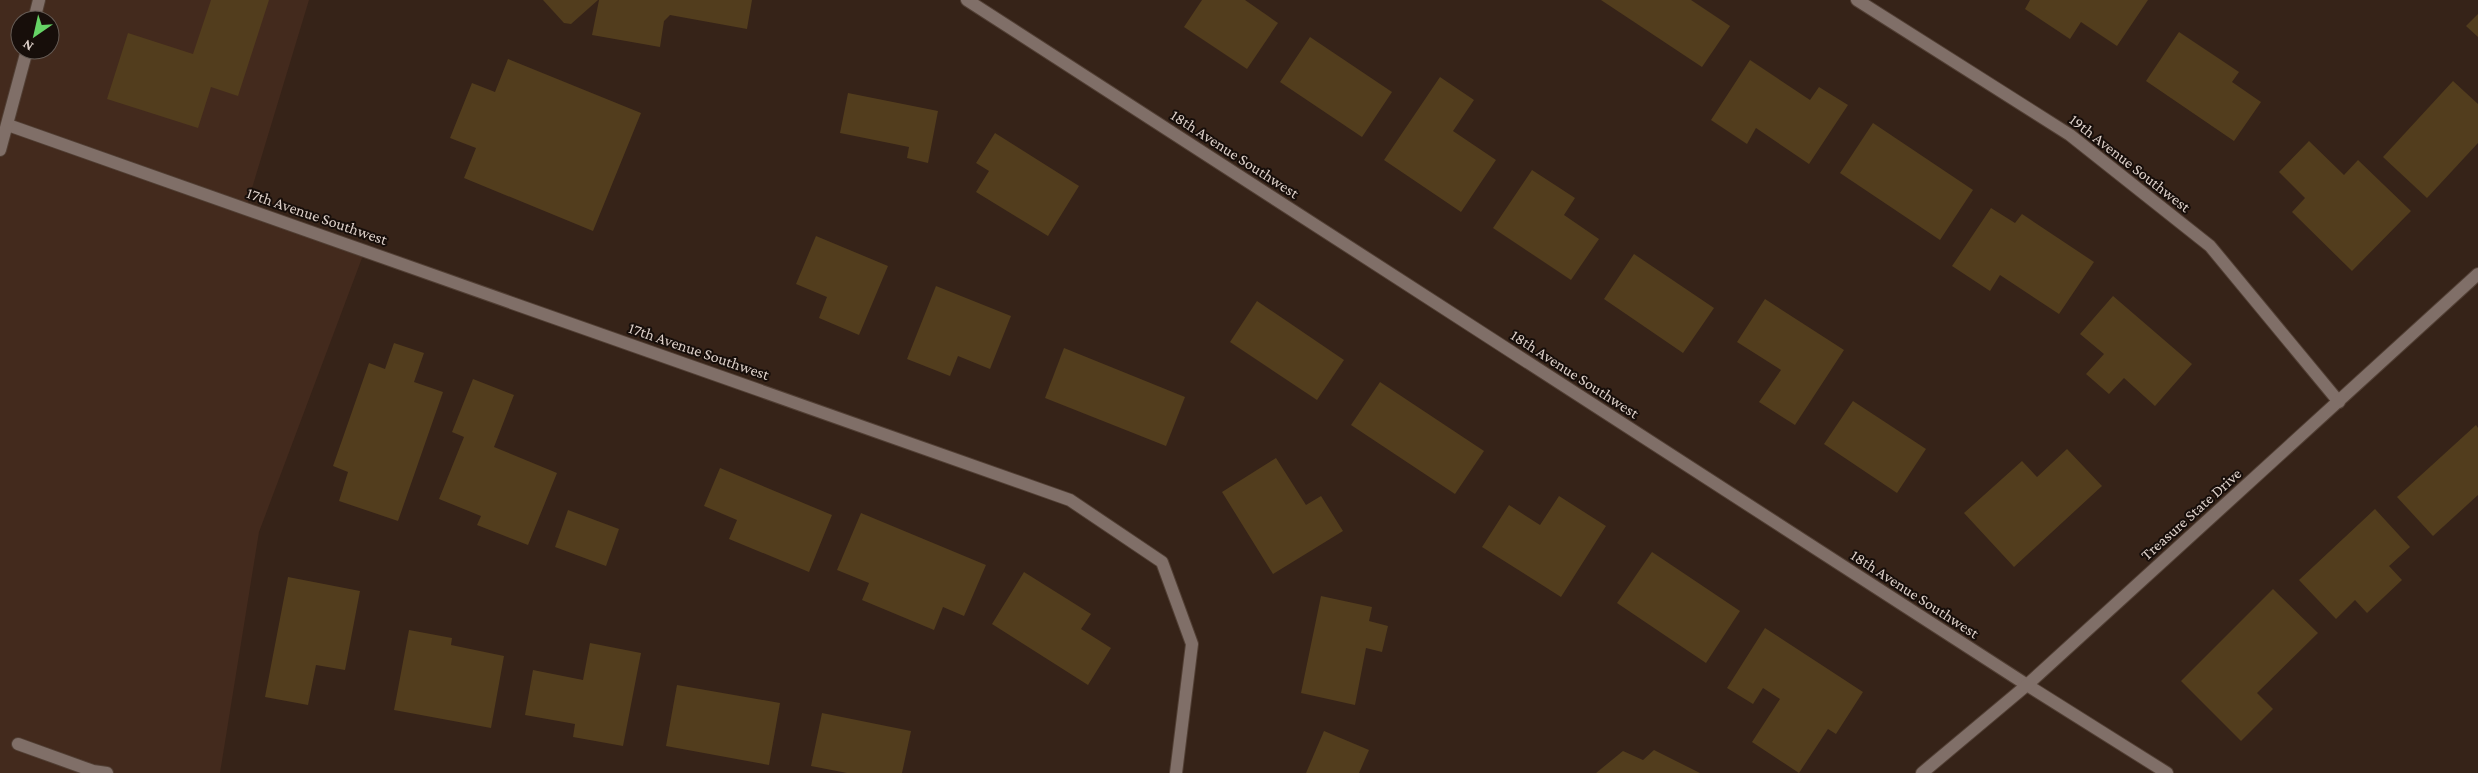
<svg xmlns="http://www.w3.org/2000/svg" width="2478" height="773" viewBox="0 0 2478 773" font-family="'Crimson Pro',serif">
<rect width="100%" height="100%" fill="#362318"/>
<path fill="#432a1d" fill-rule="evenodd" d="M0,0H309L246,208L365,250L259,532L220,773H0ZM20,20H50V50H20Z"/>
<g fill="#523d1d">
<polygon points="211,0 269,0 238,96 211,87 198,128 107,99 128,33 193,54"/>
<polygon points="543,0 598,0 571,24 564,23"/>
<polygon points="599,0 752,0 747,29 670,15 664,21 660,47 592,35"/>
<polygon points="1202,0 1245,0 1278,23 1247,69 1184,27"/>
<polygon points="1601,0 1691,0 1730,26 1702,67"/>
<polygon points="2030,0 2148,0 2117,46 2081,22 2070,39 2025,9"/>
<polygon points="2478,14 2478,37 2466,26"/>
<polygon points="2179,32 2239,72 2232,82 2261,102 2234,141 2146,81"/>
<polygon points="1310,37 1392,92 1362,137 1280,82"/>
<polygon points="508,59 641,113 593,231 464,178 476,148 450,138 472,83 495,92"/>
<polygon points="1750,60 1810,100 1819,87 1848,105 1809,164 1756,128 1747,144 1711,120"/>
<polygon points="1440,77 1474,100 1453,131 1496,160 1461,212 1384,160"/>
<polygon points="2453,81 2478,104 2478,143 2427,198 2383,157"/>
<polygon points="848,93 938,111 928,163 907,158 909,147 840,133"/>
<polygon points="1873,123 1973,190 1940,240 1840,173"/>
<polygon points="995,133 1079,186 1048,236 976,192 989,171 976,163"/>
<polygon points="2309,141 2344,175 2358,160 2411,211 2352,271 2292,212 2305,198 2279,172"/>
<polygon points="1532,170 1575,198 1564,215 1599,239 1571,280 1493,228"/>
<polygon points="1991,208 2015,223 2022,214 2094,262 2059,314 2000,275 1990,291 1952,266"/>
<polygon points="816,236 888,266 859,335 819,318 827,297 796,284"/>
<polygon points="1634,254 1714,308 1683,353 1604,299"/>
<polygon points="936,286 1011,316 990,369 958,356 950,376 907,359"/>
<polygon points="2113,296 2192,364 2155,406 2124,378 2109,394 2086,374 2104,354 2080,334"/>
<polygon points="1765,299 1844,350 1795,425 1759,402 1781,370 1737,342"/>
<polygon points="1257,301 1344,360 1317,400 1230,342"/>
<polygon points="394,343 424,353 414,382 443,392 398,521 339,501 348,472 333,466 369,363 385,369"/>
<polygon points="1064,348 1185,397 1166,446 1045,398"/>
<polygon points="473,379 514,395 494,447 557,473 528,545 477,525 481,516 439,499 464,437 452,432"/>
<polygon points="1380,382 1484,451 1455,494 1351,425"/>
<polygon points="1853,401 1926,449 1897,493 1824,444"/>
<polygon points="2476,425 2478,428 2478,495 2433,536 2397,497"/>
<polygon points="2067,449 2102,486 2014,567 1964,513 2022,461 2037,477"/>
<polygon points="1276,458 1306,505 1321,496 1343,531 1273,574 1222,492"/>
<polygon points="720,468 832,515 809,572 729,539 737,520 704,506"/>
<polygon points="1559,496 1606,526 1561,597 1482,547 1509,505 1540,525"/>
<polygon points="2375,509 2410,547 2389,566 2402,580 2367,613 2355,600 2336,619 2299,580"/>
<polygon points="568,510 619,529 606,566 555,547"/>
<polygon points="861,513 986,565 964,616 943,607 934,630 862,600 869,583 837,570"/>
<polygon points="1652,552 1740,611 1706,663 1617,603"/>
<polygon points="1024,572 1091,614 1081,629 1111,648 1088,685 992,624"/>
<polygon points="288,577 360,591 345,670 316,665 308,705 265,697"/>
<polygon points="2273,589 2318,633 2257,693 2273,709 2241,741 2181,681"/>
<polygon points="1321,596 1372,607 1369,621 1388,626 1382,652 1366,648 1355,705 1301,693"/>
<polygon points="1765,628 1863,692 1836,734 1828,729 1799,773 1752,742 1780,699 1763,688 1753,704 1727,688"/>
<polygon points="409,630 452,638 451,645 504,656 491,728 394,710"/>
<polygon points="590,643 641,653 623,746 573,737 575,724 525,715 533,670 583,680"/>
<polygon points="677,685 780,703 769,765 666,746"/>
<polygon points="822,713 911,731 902,773 847,773 811,766"/>
<polygon points="1324,731 1369,750 1359,773 1306,773"/>
<polygon points="1654,750 1700,773 1596,773 1623,751 1643,760"/>
</g>
<g fill="none" stroke-linecap="round" stroke-linejoin="round">
<defs>
<g id="minor">
<polyline points="967,0 2027,685 2167,773"/>
<polyline points="1857,0 2070,135 2210,246 2339,402"/>
<polyline points="34,20 39,0"/>
<polyline points="8,125 1070,500 1162,562 1192,644 1176,773"/>
<polyline points="0,150 27,50"/>
<polyline points="18,744 93,771 107,773"/>
<polyline points="1922,773 2027,685 2478,274"/>
</g>
</defs>
<use href="#minor" stroke="#513f34" stroke-width="14"/>
<use href="#minor" stroke="#806f68" stroke-width="12"/>
</g>
<g text-anchor="middle" dominant-baseline="central" stroke-width="4" stroke-linejoin="round" paint-order="stroke">
<g font-size="16" fill="#ddd0c9" stroke="#170e0a">
<text transform="translate(1235 154) rotate(33)">18th Avenue Southwest</text>
<text transform="translate(2130 163) rotate(38)">19th Avenue Southwest</text>
<text transform="translate(317 216) rotate(19)">17th Avenue Southwest</text>
<text transform="translate(699 351) rotate(19)">17th Avenue Southwest</text>
<text transform="translate(1575 374) rotate(33)">18th Avenue Southwest</text>
<text transform="translate(2191 514) rotate(-42)">Treasure State Drive</text>
<text transform="translate(1915 594) rotate(33)">18th Avenue Southwest</text>
</g>
</g>
<g transform="translate(35 35) rotate(214)"><circle r="24" fill="#170e0a" stroke="#665c56"/>
<path d="M0-4L9 19L0 12L-9 19Z" fill="#66d466"/>
<text y="-8" font-size="14" font-weight="bold" text-anchor="middle" fill="#ddd0c9">N</text>
</g>
</svg>
